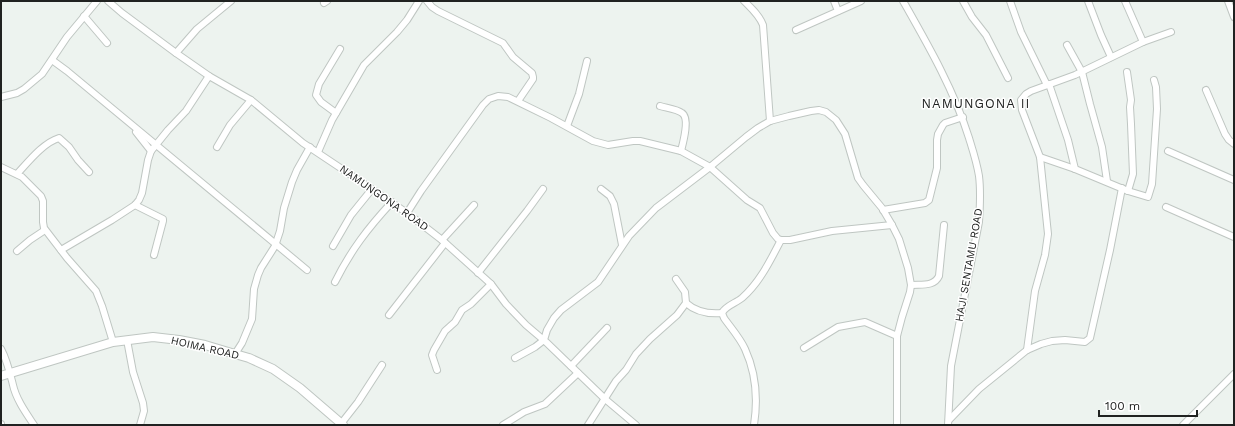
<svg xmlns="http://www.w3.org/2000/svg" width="1235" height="426" viewBox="0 0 1235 426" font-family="'Work Sans',sans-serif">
<rect width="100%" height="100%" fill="#edf3ef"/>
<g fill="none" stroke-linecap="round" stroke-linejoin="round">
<defs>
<g id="minor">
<polyline points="108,1 122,13 176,53 209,76 251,100 303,143 372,189 407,213 442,240 491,284 506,304 526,325 546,342 605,399 636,425"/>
<polyline points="427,1 432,7 438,11 503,43 513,57 532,73 533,77 533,79 518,101"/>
<path d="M744,1C752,9 759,15 763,25L770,121"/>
<polyline points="834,1 838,11"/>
<path d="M903,1C928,45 954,90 969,138C973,151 977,163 979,176C981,192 980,207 979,222L951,366L948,425"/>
<polyline points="963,1 972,17 986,35 1008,78"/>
<polyline points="1010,1 1021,32 1047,85"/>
<polyline points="1088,1 1101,35 1111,57"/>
<polyline points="1125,1 1143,42"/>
<polyline points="1228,1 1234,17"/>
<polyline points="324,3 327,1"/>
<polyline points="84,16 107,43"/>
<polyline points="796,30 861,1"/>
<polyline points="1067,45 1082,72 1090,104 1102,147 1107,181"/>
<polyline points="176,53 197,29 231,1"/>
<polyline points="52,60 67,71 307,270"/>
<polyline points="1127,72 1131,100 1130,107 1131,124 1133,174 1128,191"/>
<polyline points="1049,84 1068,140 1075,169"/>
<polyline points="1206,90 1225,134 1229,140 1234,144"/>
<polyline points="1,97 17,93 24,89 42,74 67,37 97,1"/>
<path d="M660,106C667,108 677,109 682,113C690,118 683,143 681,151"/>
<polyline points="336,113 321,102 316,95 319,84 340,49"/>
<polyline points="567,126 579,94 587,61"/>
<polyline points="136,132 151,151"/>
<polyline points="217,147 230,125 251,100"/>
<polyline points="1168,151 1234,180"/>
<polyline points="318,152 332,120 364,65 397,32 407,20 419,1"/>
<polyline points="1040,157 1075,169 1128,191 1148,197 1152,184 1157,109 1156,87 1154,80"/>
<polyline points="1,167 22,177 41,196 43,201 43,222 44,228 67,258 96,291 102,306 113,342"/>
<path d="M17,174C29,161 43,143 59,138L69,147L78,160L89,172"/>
<polyline points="601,189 610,196 614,204 622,245"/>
<polyline points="135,205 163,219 163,221 154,255"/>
<polyline points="1166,207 1234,237"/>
<polyline points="883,210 925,203 929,200 937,168 937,140 938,134 943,125 945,123 963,117"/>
<polyline points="407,213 421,191 483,105 489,99 498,96 508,97 551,118 593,141 608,145 633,141 640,141 681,151 710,167 747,200 760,208 773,233 778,239 781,240 790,240 832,231 892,225"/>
<polyline points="442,240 474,205"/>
<polyline points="333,246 351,215 372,189"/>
<polyline points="61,250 112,220 135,205 139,200 142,193 148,160 151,151 168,130 186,111 209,76"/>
<polyline points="17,251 30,240 45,230"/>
<polyline points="478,273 527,211 543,189"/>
<path d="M335,282C351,250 368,228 392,202"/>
<path d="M911,285C921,284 934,287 939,276L944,225"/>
<path d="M686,303C696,312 710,314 722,313"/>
<polyline points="389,315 445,243"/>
<polyline points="127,340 133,372 143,403 144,411 140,425"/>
<polyline points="804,348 838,327 865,322 897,336"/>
<path d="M1,349C7,360 10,373 13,385C16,399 26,413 34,425"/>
<polyline points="1027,350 1035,291 1045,255 1048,234 1040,157 1022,110 1021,100 1026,94 1031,91 1075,75 1143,42 1171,32"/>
<polyline points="235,354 242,343 252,319 254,289 258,275 261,268 275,246 280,231 284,208 292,182 297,170 310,147"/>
<polyline points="515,358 535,347 544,340 547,330 554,318 561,310 598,282 629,236 656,208 710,167 746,137 758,128 770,121 789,116 811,111 819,110 826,112 836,120 845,134 858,178 863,185 882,208 892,225 899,239 908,268 911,285 910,292 902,317 897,336 897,425"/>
<polyline points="571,366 607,328"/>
<polyline points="437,370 432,355 434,350 445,331 455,322 462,310 471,304 491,284"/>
<polyline points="949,420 979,389 1027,350 1041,344 1052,341 1065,340 1085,342 1090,338 1110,250 1122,188"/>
<polyline points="1,424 1,425"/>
<polyline points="340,425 358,402 382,365"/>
<polyline points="503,425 524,412 545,404 578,373"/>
<polyline points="588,425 616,381 626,370 636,354 650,339 677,315 686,303 685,292 676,279"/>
<path d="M754,425C758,399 756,373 745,349C740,338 731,328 724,318L722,313C725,306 736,303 742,298C760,282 770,261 781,240"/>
<polyline points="1183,425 1234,374"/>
</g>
<polyline id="major" points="1,376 113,342 153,337 179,340 205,345 235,354 249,358 273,369 300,388 343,425"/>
</defs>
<use href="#minor" stroke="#bfc6c2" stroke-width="8"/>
<use href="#major" stroke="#bfc6c2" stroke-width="10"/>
<use href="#minor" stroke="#fff" stroke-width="6"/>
<use href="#major" stroke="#fff" stroke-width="8"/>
</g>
<g text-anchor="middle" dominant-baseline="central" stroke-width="3" stroke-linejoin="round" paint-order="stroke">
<g font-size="11" fill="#202221" stroke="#fff">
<text transform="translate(384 198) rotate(35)">NAMUNGONA ROAD</text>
<text transform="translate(969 265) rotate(-80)">HAJI SENTAMU ROAD</text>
<text transform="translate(205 348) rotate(13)">HOIMA ROAD</text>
</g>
<g font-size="13" letter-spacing="1" fill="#202221" stroke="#fff">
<text x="976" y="103">NAMUNGONA II</text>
</g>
</g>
<rect width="1235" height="426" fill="none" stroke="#202221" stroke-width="4"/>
<path d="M1099 410v6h98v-6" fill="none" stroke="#202221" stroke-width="2"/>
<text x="1105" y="410" font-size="12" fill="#202221" stroke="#ffffff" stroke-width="3" paint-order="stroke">100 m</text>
</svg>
